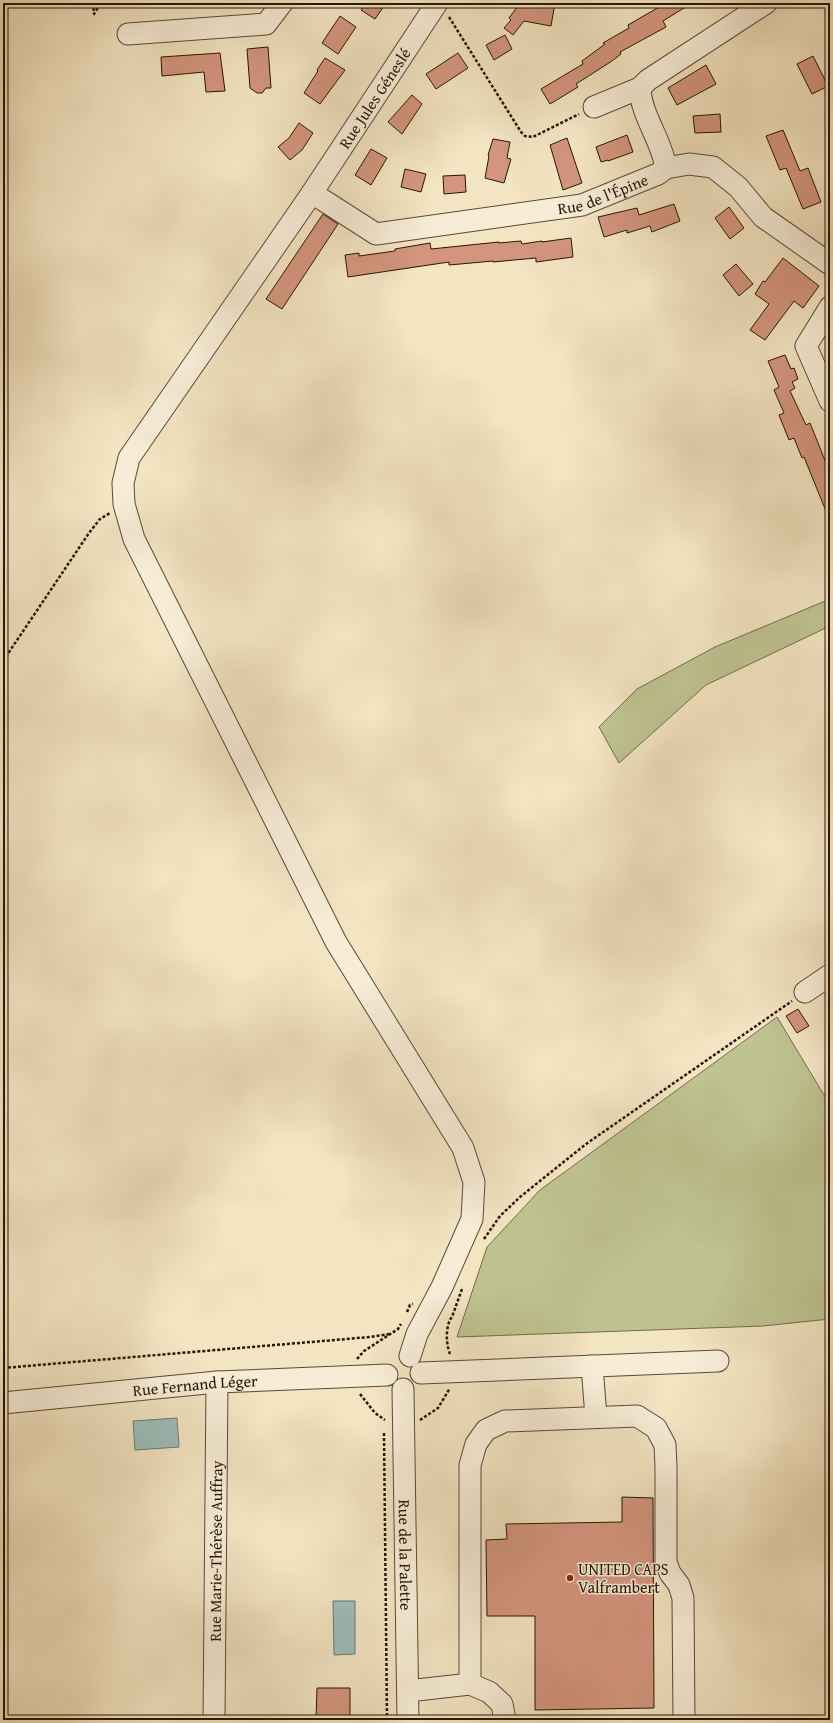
<svg xmlns="http://www.w3.org/2000/svg" width="833" height="1723" viewBox="0 0 833 1723" font-family="'Gentium Book Plus',serif">
<rect width="100%" height="100%" fill="#f3e4c2"/>
<filter id="stains"><feTurbulence type="fractalNoise" baseFrequency=".005" numOctaves="4"/><feColorMatrix values="0 0 0 0 .2 0 0 0 0 .09 0 0 0 0 .02 0 0 0 .5 -.17"/></filter>
<radialGradient id="worn" r=".72"><stop offset=".6" stop-color="#630" stop-opacity="0"/><stop offset="1" stop-color="#630" stop-opacity=".3"/></radialGradient>
<g fill="#bec391" stroke="#726c4c">
<polygon points="830,599 830,626 706,685 619,763 599,727 637,689 715,647"/>
<polygon points="777,1017 830,1105 830,1319 763,1326 457,1337 487,1247 540,1190"/>
</g>
<g fill="#9dbdba" stroke="#6d7a72">
<polygon points="177,1418 179,1447 135,1450 133,1421"/>
<polygon points="333,1601 355,1601 355,1654 334,1655"/>
</g>
<g fill="#d3957e" stroke="#261506">
<polygon points="366,3 386,3 375,19 361,10"/>
<polygon points="520,3 555,3 551,26 524,21 513,35 504,28 511,20 509,18"/>
<polygon points="666,3 692,3 663,21 666,27 620,52 621,54 612,61 576,84 578,87 550,104 541,89 583,64 582,61 605,44 603,43 629,28 628,25"/>
<polygon points="340,16 356,27 338,54 322,43"/>
<polygon points="505,35 512,49 494,60 486,45"/>
<polygon points="268,47 271,88 266,88 262,93 257,93 250,88 247,49"/>
<polygon points="220,53 225,91 206,92 204,72 162,76 161,57"/>
<polygon points="458,53 468,68 436,89 426,74"/>
<polygon points="813,56 828,86 812,94 797,64"/>
<polygon points="325,58 345,70 320,104 304,93 318,71 317,70"/>
<polygon points="706,65 716,84 677,105 668,88"/>
<polygon points="412,95 422,104 402,134 388,122"/>
<polygon points="720,114 721,132 695,133 693,116"/>
<polygon points="299,123 313,133 302,150 290,160 278,147 289,138"/>
<polygon points="783,130 800,171 808,168 821,202 803,209 786,168 780,170 766,136"/>
<polygon points="627,135 633,152 608,161 608,160 601,162 596,147"/>
<polygon points="567,138 582,183 563,190 550,145"/>
<polygon points="493,139 510,142 507,158 511,159 504,183 485,178 489,156 488,155"/>
<polygon points="371,149 387,158 371,185 355,175"/>
<polygon points="405,169 426,174 421,192 401,187"/>
<polygon points="465,175 466,192 444,194 443,176"/>
<polygon points="674,204 680,221 652,232 650,226 627,233 627,230 604,237 598,217 637,208 639,215"/>
<polygon points="729,207 744,228 730,239 715,218"/>
<polygon points="323,214 338,224 282,309 266,299"/>
<polygon points="571,238 573,257 536,262 536,258 493,262 493,261 449,265 449,262 348,277 345,255 359,253 359,256 395,251 395,249 430,243 431,249 499,242 499,243 521,241 522,244 542,241 542,242"/>
<polygon points="783,258 819,286 803,308 794,301 765,340 750,330 769,304 755,294 763,281 765,282"/>
<polygon points="736,264 753,284 739,296 723,275"/>
<polygon points="785,355 791,369 794,368 798,379 792,382 795,388 790,391 806,425 810,423 826,463 830,462 830,521 804,457 802,458 794,438 789,440 779,415 784,413 774,390 779,387 768,361"/>
<polygon points="798,1009 809,1026 797,1033 786,1016"/>
<polygon points="622,1497 653,1498 654,1708 535,1710 535,1616 487,1616 486,1540 507,1539 506,1524 622,1522"/>
<polygon points="317,1688 350,1688 350,1720 316,1720"/>
</g>
<g fill="none" stroke-linecap="round" stroke-linejoin="round">
<defs>
<g id="minor">
<polyline points="128,34 266,24 282,3"/>
<polyline points="594,107 640,88"/>
<polyline points="666,168 689,164 713,167 738,187 763,217 830,264"/>
<path id="s1" d="M312,193L376,234L582,205L658,174L666,168C662,140 641,116 640,88L648,80L766,3"/>
<polyline points="830,307 806,346 830,401"/>
<polyline points="805,992 830,975"/>
<path id="s2" d="M410,1356L417,1334L442,1287L472,1219L474,1182L463,1148L336,942L134,539L124,504L123,483L129,458L312,193L437,3"/>
<polyline points="592,1366 596,1417"/>
<polyline points="421,1373 718,1361"/>
<path id="s3" d="M403,1389L408,1720"/>
<path id="s4" d="M3,1403L217,1382L387,1375"/>
<polyline points="470,1684 470,1465 476,1444 486,1430 505,1421 637,1416 656,1428 665,1445 666,1468 666,1562 670,1573 679,1585 683,1598 684,1720"/>
<polyline points="408,1691 470,1684 489,1692 502,1704 505,1720"/>
<path id="s5" d="M214,1720L217,1382"/>
</g>
</defs>
<use href="#minor" stroke="#594935" stroke-width="23"/>
<g stroke="#261506" stroke-width="2.5" stroke-dasharray="3 2" stroke-linecap="butt">
<polyline points="93,3 94,14 101,3"/>
<polyline points="298,5 305,6 311,3"/>
<polyline points="449,17 521,132 525,136 533,137 579,114"/>
<polyline points="3,661 89,533 100,519 110,513"/>
<polyline points="484,1239 500,1216 520,1197 586,1144 792,1001"/>
<polyline points="407,1312 410,1305 413,1304"/>
<path d="M450,1354C446,1345 445,1325 452,1317L462,1289"/>
<polyline points="357,1359 364,1351 398,1329 401,1324"/>
<polyline points="3,1368 370,1337 389,1334"/>
<polyline points="360,1394 375,1413 385,1420"/>
<polyline points="420,1420 438,1408 450,1388"/>
<polyline points="384,1433 387,1720"/>
</g>
<use href="#minor" stroke="#f7edd7" stroke-width="21"/>
</g>
<circle fill="#8f2418" stroke="#f7edd7" stroke-width="1.5" cx="570" cy="1578" r="4"/>
<g text-anchor="middle" dominant-baseline="central" stroke-width="3" stroke-linejoin="round" paint-order="stroke">
<g font-size="16" fill="#261506" stroke="#f7edd7">
<text stroke="none"><textPath href="#s2" startOffset="1435">Rue Jules Géneslé</textPath></text>
<text stroke="none"><textPath href="#s1" startOffset="307">Rue de l'Épine</textPath></text>
<text stroke="none"><textPath href="#s4" startOffset="193">Rue Fernand Léger</textPath></text>
<text stroke="none"><textPath href="#s5" startOffset="169">Rue Marie-Thérèse Auffray</textPath></text>
<text stroke="none"><textPath href="#s3" startOffset="166">Rue de la Palette</textPath></text>
</g>
<g font-size="16" fill="#261506" stroke="#f7edd7" text-anchor="start">
<text x="578" y="1569">UNITED CAPS<tspan x="578" dy="18">Valframbert</tspan></text>
</g>
</g>
<rect width="833" height="1723" fill="none" stroke="#f3e4c2" stroke-width="16"/>
<rect x="4" y="4" width="825" height="1715" fill="none" stroke="#261506" stroke-width="2"/>
<rect x="8" y="8" width="817" height="1707" fill="none" stroke="#261506"/>
<rect width="100%" height="100%" filter="url(#stains)"/>
<rect width="100%" height="100%" fill="url(#worn)"/>
</svg>
